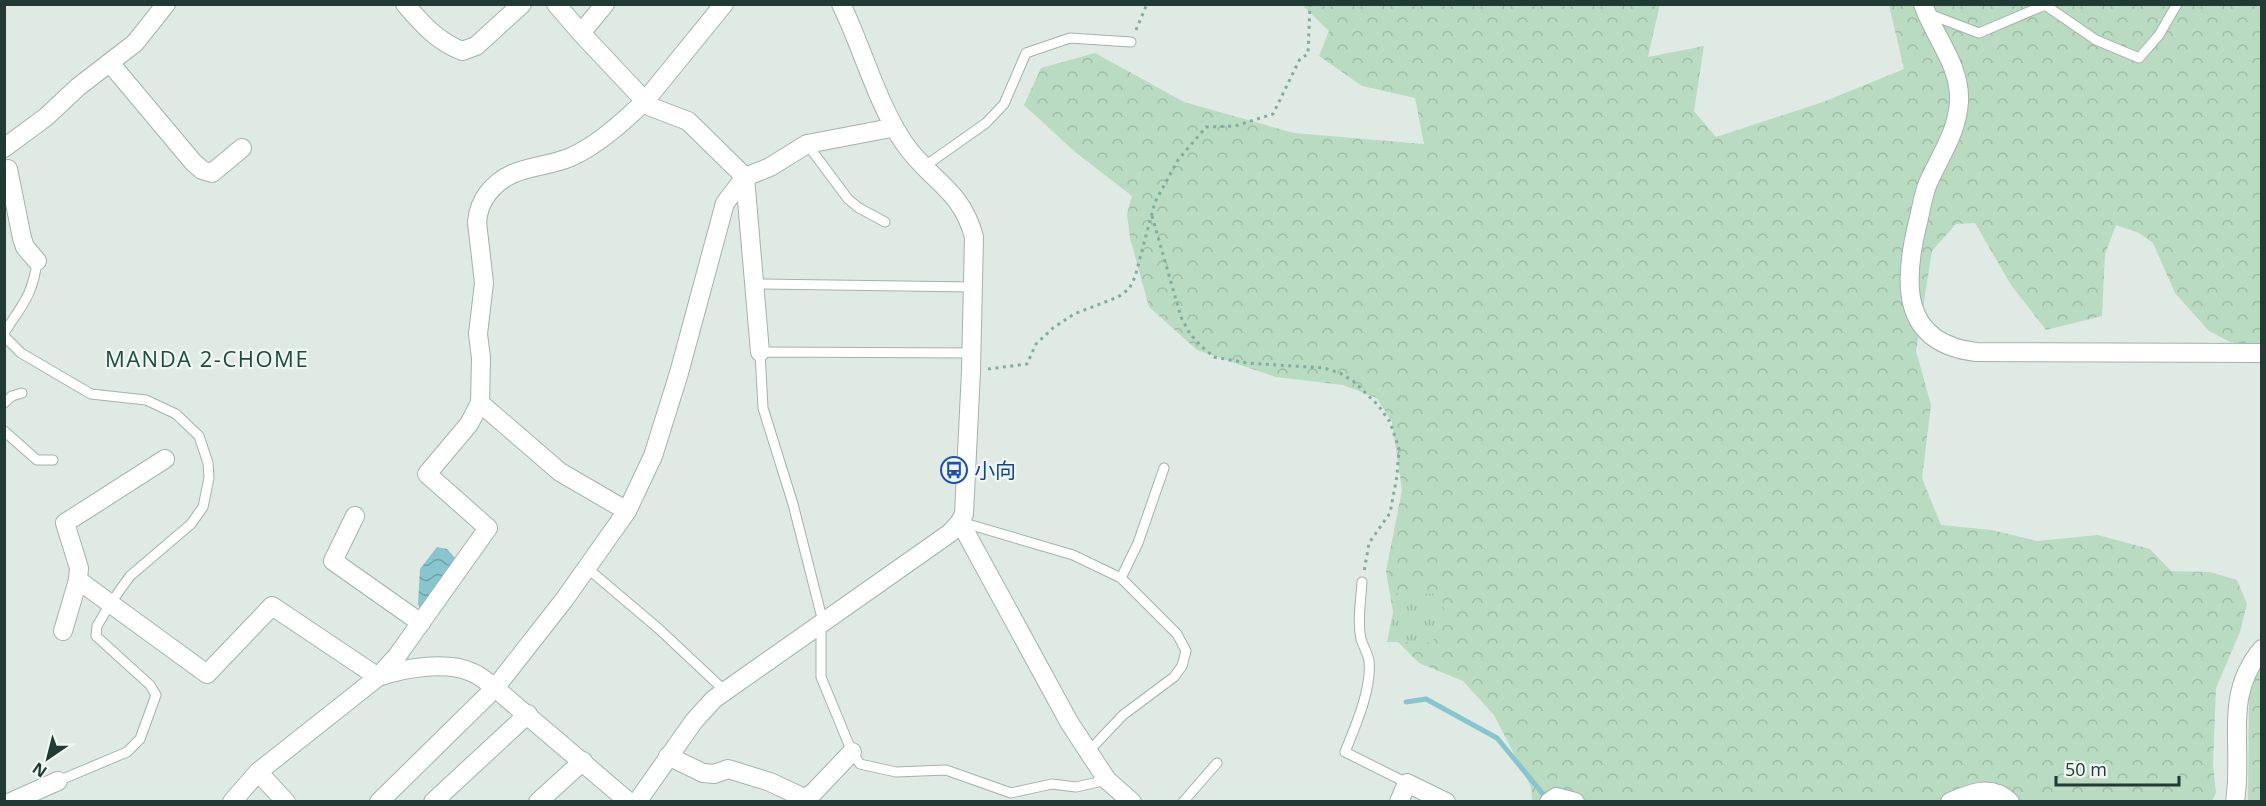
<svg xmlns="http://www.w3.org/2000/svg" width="2266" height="806" viewBox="0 0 2266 806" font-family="'Open Sans','Noto Sans JP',sans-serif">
<defs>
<pattern id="forest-crowns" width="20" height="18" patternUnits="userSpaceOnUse" patternTransform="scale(1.5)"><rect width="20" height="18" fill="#b9dbc1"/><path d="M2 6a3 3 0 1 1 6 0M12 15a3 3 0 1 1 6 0" fill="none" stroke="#9fbda6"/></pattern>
<pattern id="park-tufts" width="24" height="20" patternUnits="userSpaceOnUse" patternTransform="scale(1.5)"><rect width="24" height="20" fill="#b9dbc1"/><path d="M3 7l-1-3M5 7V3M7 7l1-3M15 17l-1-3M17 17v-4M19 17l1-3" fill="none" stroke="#9fbda6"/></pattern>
<pattern id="water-waves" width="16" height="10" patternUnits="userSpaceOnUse" patternTransform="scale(1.5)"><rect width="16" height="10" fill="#88c5cf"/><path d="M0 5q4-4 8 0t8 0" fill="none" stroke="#6fa1a9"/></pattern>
</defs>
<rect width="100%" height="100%" fill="#e0eae5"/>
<g fill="url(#forest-crowns)">
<polygon points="1660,4 1648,57 1704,46 1694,111 1716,137 1823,102 1904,69 1889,5 2261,5 2261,349 2230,342 2209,331 2175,293 2153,243 2139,233 2116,225 2105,254 2102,316 2046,330 2011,285 1975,223 1956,224 1932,251 1916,351 1931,405 1922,478 1941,525 1992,530 2037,541 2098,535 2150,549 2171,571 2210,572 2237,580 2247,604 2240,632 2216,688 2213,764 2216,793 2212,801 1991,801 1979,789 1947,802 1532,801 1531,787 1494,715 1463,681 1419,663 1398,642 1386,571 1402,490 1392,422 1377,398 1343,385 1276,377 1197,350 1149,307 1130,238 1127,214 1132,196 1075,152 1024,105 1041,68 1095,53 1184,102 1294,133 1424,144 1415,98 1362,86 1319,56 1329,31 1302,5"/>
<polygon points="2261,658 2261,801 2248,802 2249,683"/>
</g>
<polygon fill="url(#park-tufts)" points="1397,593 1441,594 1446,622 1432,642 1387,642"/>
<polygon fill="url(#water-waves)" points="437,547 447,549 456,559 423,607 420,608 418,604 420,569"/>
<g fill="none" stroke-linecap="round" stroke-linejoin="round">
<polyline stroke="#88c5cf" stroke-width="5" points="1406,702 1426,699 1497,738 1548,800"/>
<defs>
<g id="service">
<polyline points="1929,14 1979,33 2045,5 2096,40 2139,58 2159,35 2177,4"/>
<polyline points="807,144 848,199 859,208 885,222"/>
<polyline points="925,166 986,123 1004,104 1026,53 1070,38 1131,42"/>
<polyline points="755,284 973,287"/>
<path d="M4,333C22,305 33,295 37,261"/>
<polyline points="4,336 21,353 91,394 146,400 176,414 199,436 208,463 209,478 203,507 191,524 130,576 110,604 97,626 96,636 150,685 156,695 140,739 127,752 58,781"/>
<polyline points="4,403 12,396 22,393"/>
<polyline points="4,431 37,460 53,460"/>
<polyline points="961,522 1073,555 1121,578 1177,634 1186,651 1182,666 1174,677 1123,715 1088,752"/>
<polyline points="587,568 659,629 725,691"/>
<polyline points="1121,578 1138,543 1164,468"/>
<path d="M1362,582C1361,600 1357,621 1361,639C1363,646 1368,654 1369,661C1372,689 1355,727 1345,752L1407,783"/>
<polyline points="823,622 793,504 763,408 760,352 972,353"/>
<polyline points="821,624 821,677 852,752 860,764 896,772 946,770 1011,793 1052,784 1076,787 1107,780"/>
<polyline points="1183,802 1217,763"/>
</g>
<g id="minor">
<path d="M405,4C422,24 437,41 462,51L476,46L522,4"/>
<polyline points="556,4 581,33"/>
<polyline points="605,4 581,33 645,101 651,107 688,121 745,177 760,352"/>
<polyline points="110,63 193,162 202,170 212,173 242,148"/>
<polyline points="4,148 46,117 78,87 135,43 166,4"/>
<polyline points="8,169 22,238 25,247 37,261"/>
<polyline points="480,403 560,472 627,511"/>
<path d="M165,459L65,523L79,568L78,580L207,674L272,606L378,677L397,656L488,528L427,474L469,424L480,403L481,358L478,334L484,283L477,222C478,211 481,202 488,193C511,164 540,170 571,157C598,145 624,121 645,101L724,4"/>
<polyline points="355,516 333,561 421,623"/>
<polyline points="960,522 1069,722 1107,780 1132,802"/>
<polyline points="63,631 78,580"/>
<polyline points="668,756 703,773 714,774 728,769 770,782 804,798 813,793 852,752"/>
<polyline points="258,772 286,802"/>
<polyline points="11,802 58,781"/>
<path d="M232,802L258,772L378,677C403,668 446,661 471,672C480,675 487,682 495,688L629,802"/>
<polyline points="379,802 495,688 564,600 627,511 653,456 679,373 725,203 745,177 770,167 807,144 886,129 892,124"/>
<polyline points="433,802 528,714"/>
<polyline points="538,802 583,761"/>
<polyline points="1399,802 1407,783 1446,802"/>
<polyline points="1549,802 1556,797 1575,802"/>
<path d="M1950,802C1971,793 1991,784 2010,802"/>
<path d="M2235,802C2244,746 2222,697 2262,649"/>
</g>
<g id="tertiary">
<path d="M1923,4C1934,37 1961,65 1959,102C1957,133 1940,156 1928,183C1923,195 1921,210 1918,222C1903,282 1900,343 1976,352L2262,353"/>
<path d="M637,802L694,721L714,699L950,533L960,522L964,514L971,371L974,237C961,188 929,180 904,143C876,101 863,49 841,4"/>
</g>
</defs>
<use href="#service" stroke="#a3b2ac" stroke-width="11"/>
<use href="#minor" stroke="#a3b2ac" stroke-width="20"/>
<use href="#tertiary" stroke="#a3b2ac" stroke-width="20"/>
<g stroke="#81ad9f" stroke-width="3" stroke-dasharray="3 4.5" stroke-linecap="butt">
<polyline points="1136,30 1147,4"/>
<polyline points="1152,216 1181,317 1190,334 1201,346 1214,357 1247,363 1324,368 1340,373 1353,381 1378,405 1390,422 1399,449 1397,476 1390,513 1369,543 1364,572"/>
<polyline points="988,369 1027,364 1036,344 1053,328 1074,314 1118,297 1129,289 1135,277 1155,202 1178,160 1206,127 1235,126 1273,114 1296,67 1300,59 1308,54 1310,4"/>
</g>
<use href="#service" stroke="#fff" stroke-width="9"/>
<use href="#minor" stroke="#fff" stroke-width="18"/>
<use href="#tertiary" stroke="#fff" stroke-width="18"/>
</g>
<defs>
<symbol id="bus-ring" viewBox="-11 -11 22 22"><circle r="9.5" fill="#f0f7f3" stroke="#1a4fb4" stroke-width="1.5"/><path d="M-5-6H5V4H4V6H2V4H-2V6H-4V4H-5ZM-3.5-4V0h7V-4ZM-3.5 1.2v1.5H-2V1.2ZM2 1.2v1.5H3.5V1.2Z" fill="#1a4fb4"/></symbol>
</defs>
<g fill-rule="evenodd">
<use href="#bus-ring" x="939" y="455" width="30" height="30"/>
</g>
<g text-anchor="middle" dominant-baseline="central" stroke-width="4.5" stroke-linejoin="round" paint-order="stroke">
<g font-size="21" fill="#164399" stroke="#f0f7f3" text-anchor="start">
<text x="974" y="470">小向</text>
</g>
<g font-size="22" letter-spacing="1.5" fill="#1e4b40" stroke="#f0f7f3">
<text x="207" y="358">MANDA 2-CHOME</text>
</g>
</g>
<rect width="2266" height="806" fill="none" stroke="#213a33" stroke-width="12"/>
<g transform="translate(48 758) rotate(215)" stroke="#f0f7f3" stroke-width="4.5" paint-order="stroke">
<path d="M0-4.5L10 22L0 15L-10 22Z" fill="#213a33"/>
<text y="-9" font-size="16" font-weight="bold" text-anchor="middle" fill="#213a33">N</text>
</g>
<path d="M2056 776v9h123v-9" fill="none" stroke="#213a33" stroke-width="3"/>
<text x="2065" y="776" font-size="18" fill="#213a33" stroke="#f0f7f3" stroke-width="4.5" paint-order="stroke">50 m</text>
</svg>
